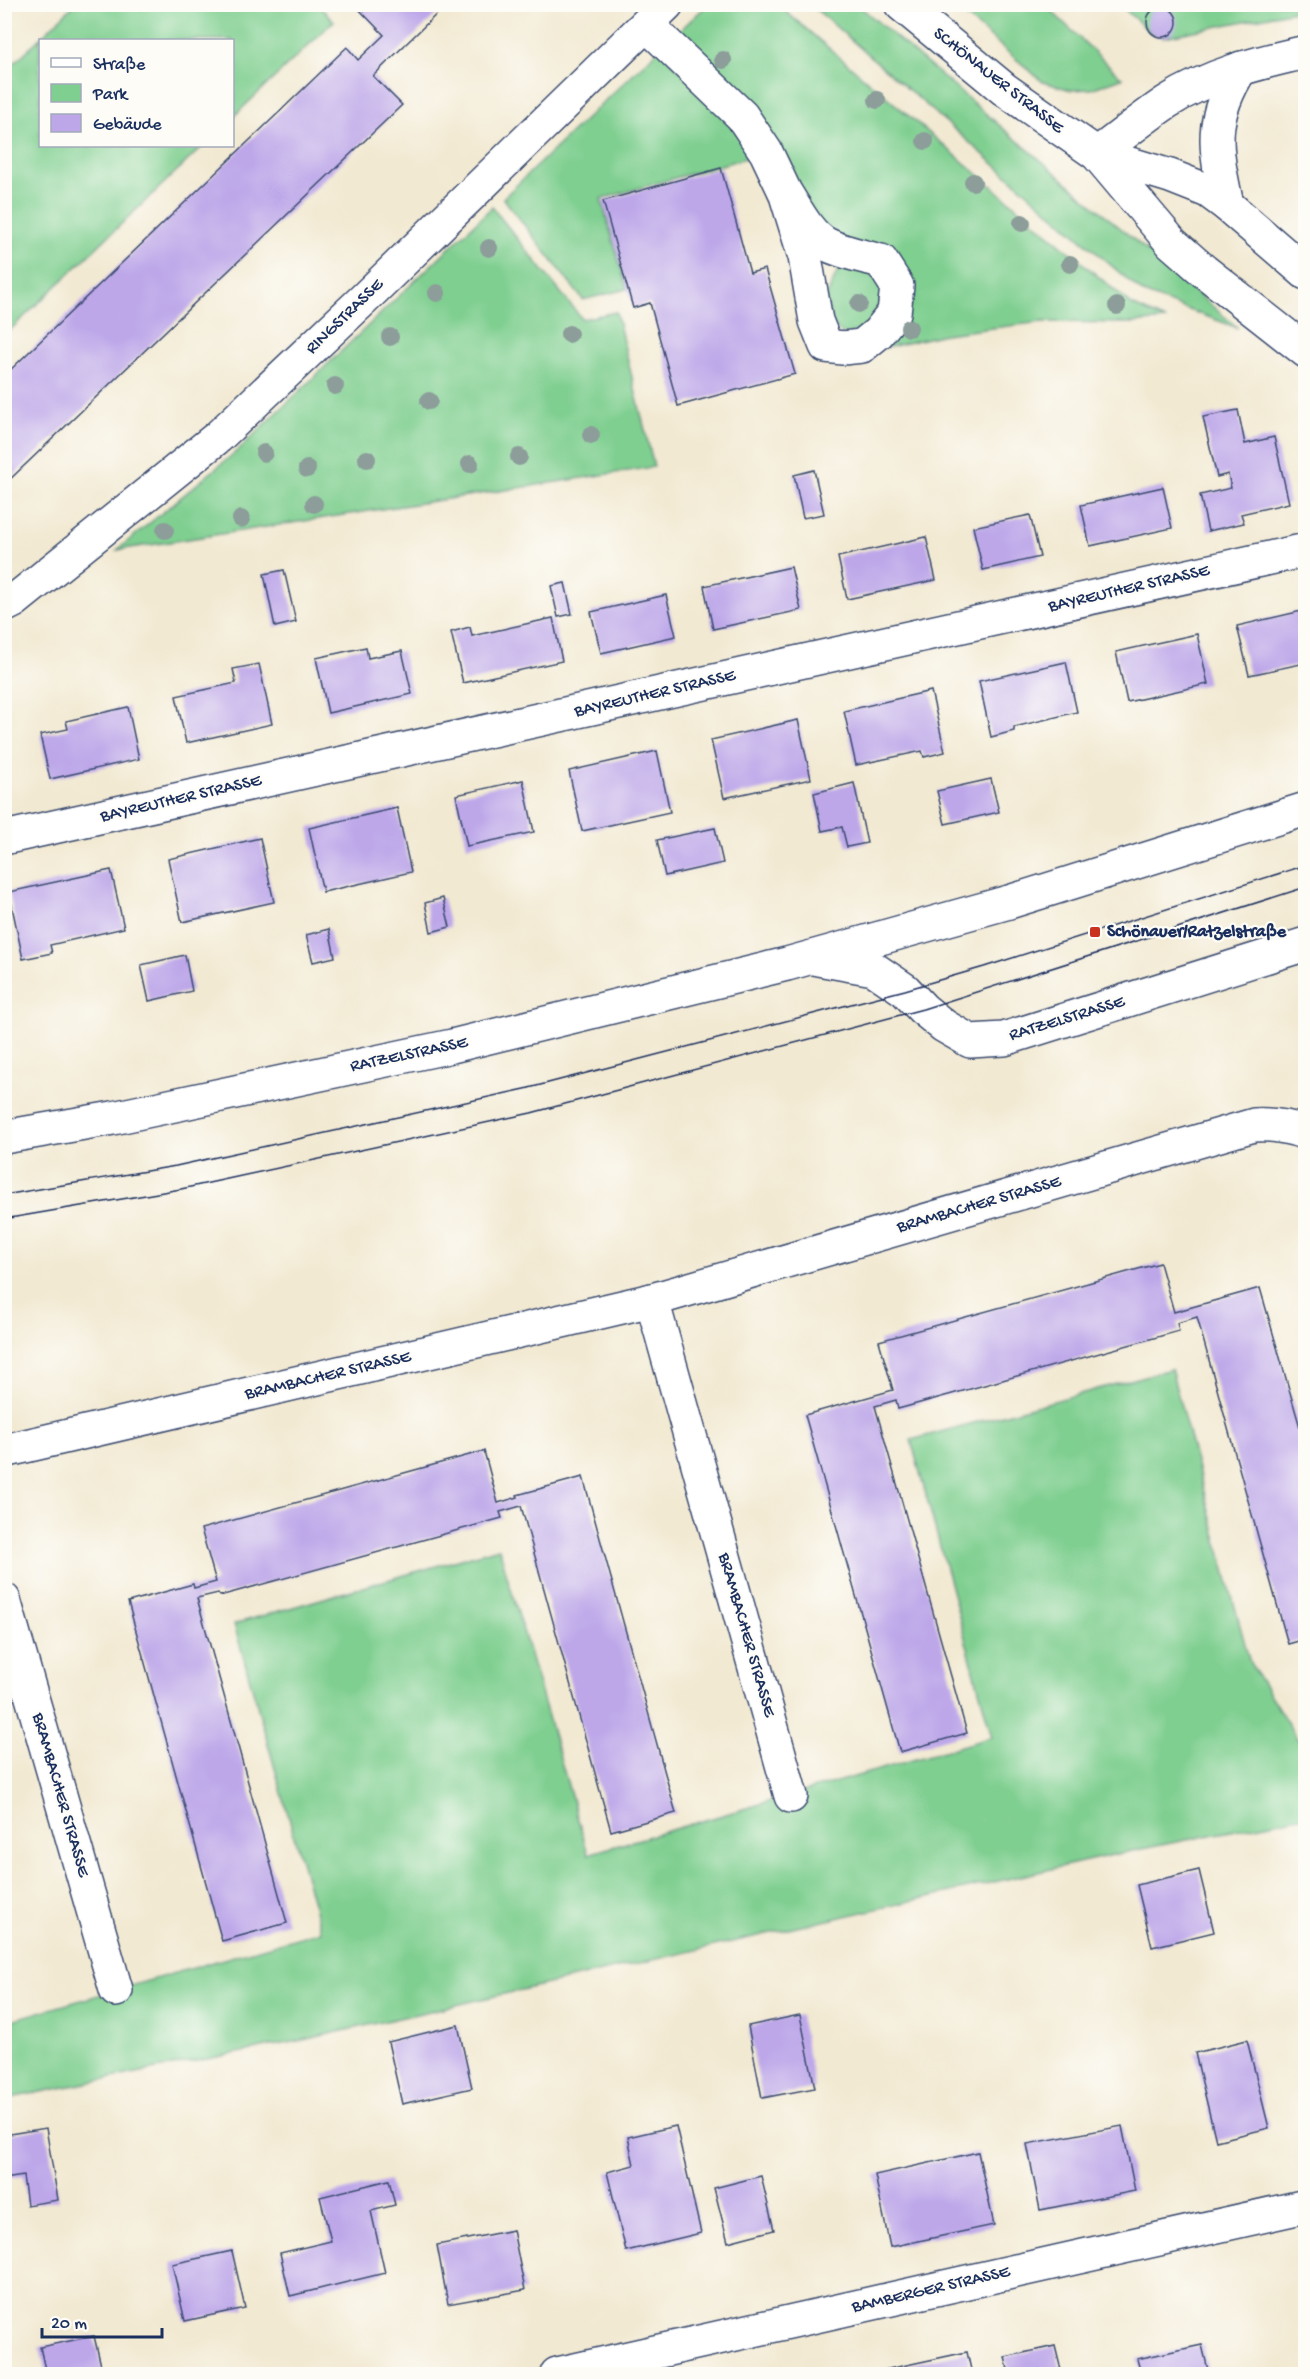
<svg xmlns="http://www.w3.org/2000/svg" width="1310" height="2379" viewBox="0 0 1310 2379" font-family="'Gochi Hand',sans-serif">
<rect width="100%" height="100%" fill="#fdfcf7"/>
<filter id="ink" filterUnits="userSpaceOnUse"><feTurbulence type="fractalNoise" baseFrequency=".0167" numOctaves="2"/><feDisplacementMap in="SourceGraphic" scale="12" xChannelSelector="R" yChannelSelector="G"/><feConvolveMatrix kernelMatrix="1 2 1 2 8 2 1 2 1" color-interpolation-filters="sRGB"/></filter>
<filter id="wash" filterUnits="userSpaceOnUse"><feTurbulence type="fractalNoise" baseFrequency=".008" numOctaves="4" result="noise"/><feDisplacementMap in="SourceGraphic" scale="24" xChannelSelector="R" yChannelSelector="G"/><feGaussianBlur stdDeviation="1.35" result="paint"/><feColorMatrix in="noise" values="0 0 0 0 0 0 0 0 0 0 0 0 0 0 0 0 0 1.4 0 .05"/><feComposite in="paint" operator="in"/></filter>
<g filter="url(#wash)">
<rect width="100%" height="100%" fill="#f2e9d2"/>
<g fill="#7fcf90" stroke="#4d7f77" stroke-width="1.5">
<polygon points="75,4 318,5 334,21 233,117 232,40 40,40 40,146 203,146 5,335 5,72"/>
<polygon points="1305,4 1305,9 1164,37 1153,35 1120,5"/>
<polygon points="707,5 778,5 1132,305 1165,320 1133,323 1042,322 945,334 885,348 909,307 823,231 678,32"/>
<polygon points="811,5 858,5 1238,328 1143,293"/>
<polygon points="953,5 1045,5 1122,78 1091,89 1071,90 1043,82"/>
<polygon points="659,49 723,113 753,156 601,199 627,289 583,300 503,198"/>
<polygon points="492,207 582,319 616,312 654,467 117,550 237,451"/>
<polygon points="856,265 885,281 873,330 844,334 833,326 826,298 839,268"/>
<polygon points="1171,1369 1250,1663 1305,1751 1305,1816 1117,1854 303,2040 5,2099 5,2022 321,1931 234,1624 499,1548 588,1854 992,1737 911,1440"/>
</g>
<g id="blocks">
<g fill="#bda7e9">
<polygon points="354,4 447,4 373,76 402,105 4,485 4,376 347,47 358,60 384,35"/>
<circle cx="1162" cy="22" r="15"/>
<polygon points="721,168 750,273 765,269 795,374 678,406 650,303 633,308 603,201"/>
<polygon points="1238,410 1245,444 1274,437 1289,503 1241,514 1244,523 1208,531 1200,495 1231,488 1228,474 1217,477 1203,417"/>
<polygon points="814,470 824,514 803,518 794,475"/>
<polygon points="1163,487 1172,528 1090,546 1081,505"/>
<polygon points="1030,515 1040,557 983,570 973,527"/>
<polygon points="926,537 936,580 847,599 838,557"/>
<polygon points="791,567 801,610 713,629 704,586"/>
<polygon points="284,570 296,622 275,627 264,574"/>
<polygon points="565,583 572,614 558,617 551,586"/>
<polygon points="666,595 676,636 601,653 591,612"/>
<polygon points="1306,610 1306,663 1249,675 1237,626"/>
<polygon points="553,618 562,661 463,683 451,632 470,627 472,636"/>
<polygon points="1197,634 1208,684 1127,702 1116,652"/>
<polygon points="366,647 368,658 402,651 412,694 328,713 316,658"/>
<polygon points="1066,662 1077,712 1014,727 1014,731 991,737 979,681"/>
<polygon points="259,664 272,724 186,743 176,696 236,683 233,669"/>
<polygon points="931,691 945,752 924,757 922,751 856,765 844,711"/>
<polygon points="128,707 139,759 50,779 40,735 68,729 66,721"/>
<polygon points="798,720 811,779 724,798 711,740"/>
<polygon points="657,751 670,812 582,831 569,771"/>
<polygon points="991,779 999,812 945,824 937,791"/>
<polygon points="523,780 534,832 467,846 456,795"/>
<polygon points="854,783 867,843 847,847 842,827 822,831 814,793"/>
<polygon points="397,808 411,872 323,892 309,828"/>
<polygon points="715,828 723,863 665,876 657,840"/>
<polygon points="260,838 274,902 182,922 168,859"/>
<polygon points="111,870 124,928 50,945 52,953 23,959 9,892"/>
<polygon points="443,898 450,927 431,932 425,903"/>
<polygon points="329,929 335,957 313,962 306,935"/>
<polygon points="185,955 192,991 149,1001 141,965"/>
<polygon points="1160,1263 1174,1312 1260,1288 1306,1448 1306,1639 1288,1644 1197,1317 1177,1323 1179,1331 898,1409 896,1400 875,1406 967,1733 900,1752 805,1415 893,1390 879,1341"/>
<polygon points="484,1451 498,1503 518,1497 517,1495 583,1477 676,1813 611,1831 521,1506 500,1512 502,1518 220,1596 218,1593 197,1598 287,1923 222,1941 128,1602 193,1584 194,1588 216,1582 201,1529"/>
<polygon points="1199,1870 1214,1932 1152,1947 1137,1885"/>
<polygon points="800,2015 815,2088 762,2098 748,2026"/>
<polygon points="458,2025 472,2088 402,2104 388,2042"/>
<polygon points="1247,2040 1269,2128 1216,2141 1195,2053"/>
<polygon points="676,2126 701,2233 626,2251 607,2172 634,2165 628,2137"/>
<polygon points="1122,2126 1135,2191 1040,2210 1027,2144"/>
<polygon points="46,2128 58,2200 27,2205 23,2176 4,2179 4,2135"/>
<polygon points="978,2152 994,2225 890,2247 875,2175"/>
<polygon points="761,2176 774,2230 728,2242 714,2188"/>
<polygon points="389,2180 395,2205 371,2211 385,2273 290,2296 280,2253 331,2241 320,2197"/>
<polygon points="513,2230 525,2290 448,2304 437,2245"/>
<polygon points="232,2251 245,2308 185,2321 172,2264"/>
<polygon points="94,2336 103,2374 46,2374 40,2347"/>
<polygon points="1202,2345 1209,2374 1141,2374 1137,2359"/>
<polygon points="1055,2346 1062,2374 1009,2374 1005,2357"/>
<polygon points="967,2352 972,2374 875,2374 874,2372"/>
</g>
</g>
</g>
<g filter="url(#ink)">
<use href="#blocks" fill-opacity="0" stroke="#3b4b6f" stroke-width="1.5"/>
<g fill="none" stroke-linecap="round" stroke-linejoin="round">
<defs>
<g id="minor">
<path d="M647,25L742,116L766,152L785,192L805,257L816,321L826,346L843,348L862,346L878,333L894,313L897,286L881,261C863,256 843,253 826,244C808,234 796,209 785,192"/>
<path d="M1097,154C1120,137 1143,118 1167,102C1209,75 1257,63 1306,52"/>
<path d="M1227,205C1215,148 1208,120 1241,68"/>
<polyline points="4,606 14,601 218,437 364,299 667,4"/>
<polyline points="4,838 1306,550"/>
<polyline points="652,1300 791,1796"/>
<path d="M4,1451L652,1300L1254,1125C1273,1124 1288,1126 1306,1133"/>
<polyline points="4,1600 116,1990"/>
<polyline points="557,2374 1306,2206"/>
</g>
<g id="major">
<polyline points="901,4 1004,89 1097,154 1172,243 1204,271 1306,351"/>
<polyline points="1097,154 1170,176 1208,191 1227,205 1306,273"/>
<polyline points="818,959 874,969 905,990 923,1009 944,1026 970,1041 1004,1039 1306,944"/>
<polyline points="4,1137 113,1118 452,1046 787,964 1009,902 1306,809"/>
</g>
</defs>
<use href="#minor" stroke="#3b4b6f" stroke-width="36"/>
<use href="#major" stroke="#3b4b6f" stroke-width="36"/>
<use href="#minor" stroke="#fff" stroke-width="33"/>
<use href="#major" stroke="#fff" stroke-width="33"/>
<g stroke="#1b2f5e" stroke-width="1.5">
<polyline points="4,1195 176,1166 525,1089 905,990 984,967 1306,865"/>
<polyline points="4,1219 181,1189 531,1113 923,1009 1306,887"/>
</g>
</g>
<g fill="#8c9d9a">
<circle cx="723" cy="60" r="9"/>
<circle cx="877" cy="100" r="9"/>
<circle cx="925" cy="141" r="9"/>
<circle cx="973" cy="182" r="9"/>
<circle cx="1022" cy="223" r="9"/>
<circle cx="489" cy="248" r="9"/>
<circle cx="1070" cy="264" r="9"/>
<circle cx="437" cy="293" r="9"/>
<circle cx="859" cy="304" r="9"/>
<circle cx="1117" cy="306" r="9"/>
<circle cx="909" cy="328" r="9"/>
<circle cx="569" cy="334" r="9"/>
<circle cx="390" cy="337" r="9"/>
<circle cx="335" cy="386" r="9"/>
<circle cx="429" cy="401" r="9"/>
<circle cx="591" cy="435" r="9"/>
<circle cx="264" cy="453" r="9"/>
<circle cx="519" cy="457" r="9"/>
<circle cx="367" cy="459" r="9"/>
<circle cx="470" cy="464" r="9"/>
<circle cx="307" cy="469" r="9"/>
<circle cx="314" cy="504" r="9"/>
<circle cx="241" cy="519" r="9"/>
<circle cx="165" cy="530" r="9"/>
</g>
</g>
<rect fill="#c8321e" stroke="#fdfcf7" stroke-width="2" x="1089" y="926" width="12" height="12" rx="3"/>
<g text-anchor="middle" dominant-baseline="central" stroke-width="4.5" stroke-linejoin="round" paint-order="stroke">
<g font-size="18" fill="#1b2f5e" stroke="#fdfcf7">
<text transform="translate(998 81) rotate(38)">SCHÖNAUER STRASSE</text>
<text transform="translate(345 317) rotate(-44)">RINGSTRASSE</text>
<text transform="translate(1129 589) rotate(-13)">BAYREUTHER STRASSE</text>
<text transform="translate(655 694) rotate(-13)">BAYREUTHER STRASSE</text>
<text transform="translate(181 799) rotate(-13)">BAYREUTHER STRASSE</text>
<text transform="translate(1067 1019) rotate(-17)">RATZELSTRASSE</text>
<text transform="translate(409 1055) rotate(-12)">RATZELSTRASSE</text>
<text transform="translate(979 1205) rotate(-16)">BRAMBACHER STRASSE</text>
<text transform="translate(328 1376) rotate(-13)">BRAMBACHER STRASSE</text>
<text transform="translate(746 1635) rotate(74)">BRAMBACHER STRASSE</text>
<text transform="translate(60 1795) rotate(74)">BRAMBACHER STRASSE</text>
<text transform="translate(931 2290) rotate(-13)">BAMBERGER STRASSE</text>
</g>
<g font-size="18" font-weight="bold" fill="#1b2f5e" stroke="#fdfcf7" text-anchor="start">
<text x="1107" y="932">Schönauer/Ratzelstraße</text>
</g>
</g>
<rect width="1310" height="2379" fill="none" stroke="#fdfcf7" stroke-width="24"/>
<rect x="39" y="39" width="195" height="108" fill="#fdfcf7" stroke="#a3aaba" stroke-width="1.5"/>
<rect x="51" y="58" width="30" height="9" fill="#ffffff" stroke="#a3aaba" stroke-width="1.5"/>
<text x="93" y="69" font-size="18" fill="#1b2f5e">Straße</text>
<rect x="51" y="84" width="30" height="18" fill="#7fcf90" stroke="#a3aaba" stroke-width="1.5"/>
<text x="93" y="99" font-size="18" fill="#1b2f5e">Park</text>
<rect x="51" y="114" width="30" height="18" fill="#bda7e9" stroke="#a3aaba" stroke-width="1.5"/>
<text x="93" y="129" font-size="18" fill="#1b2f5e">Gebäude</text>
<path d="M42 2328v9h120v-9" fill="none" stroke="#1b2f5e" stroke-width="3"/>
<text x="51" y="2328" font-size="18" fill="#1b2f5e" stroke="#fdfcf7" stroke-width="4.5" paint-order="stroke">20 m</text>
</svg>
